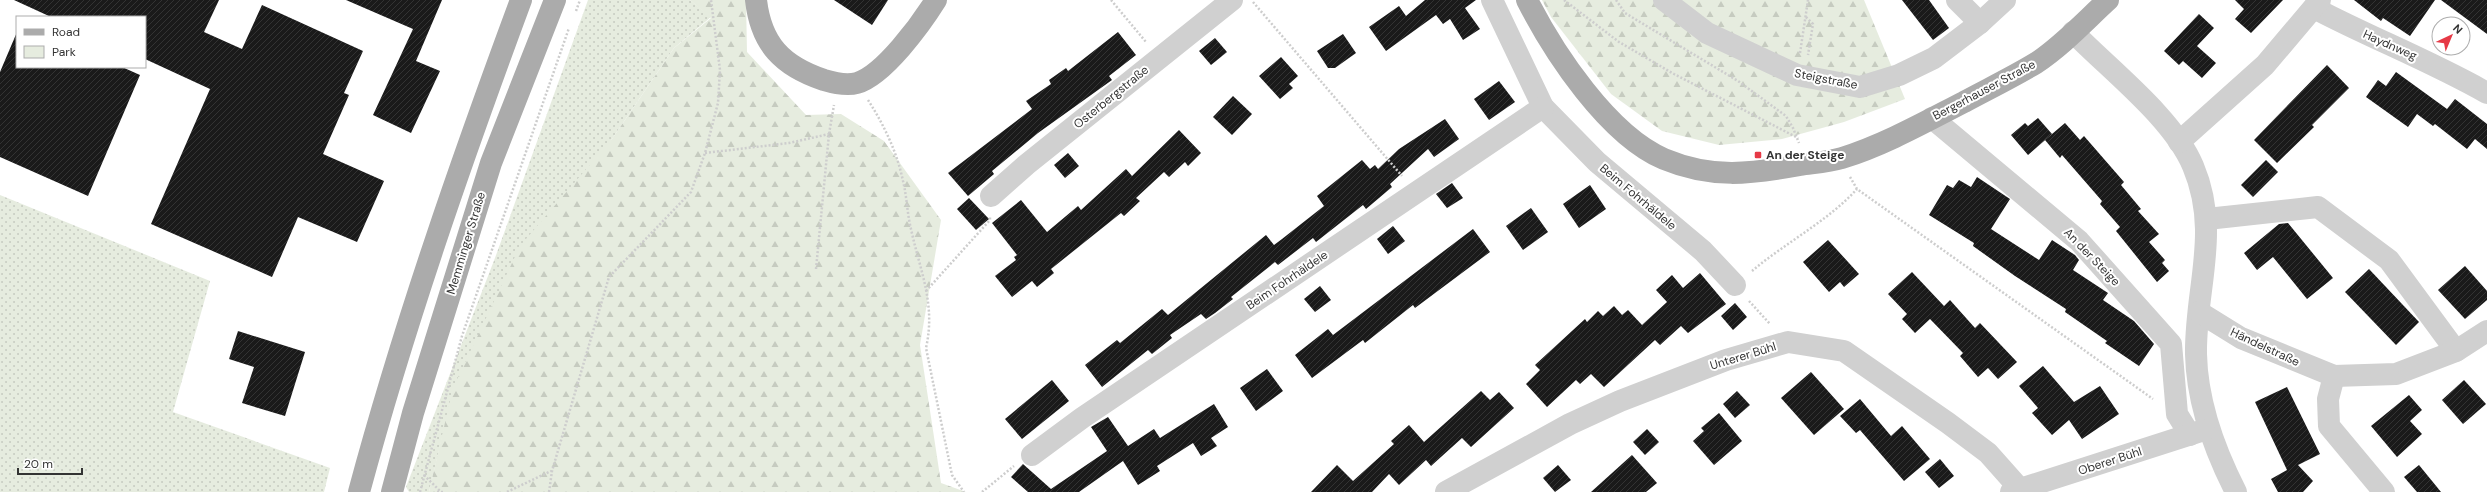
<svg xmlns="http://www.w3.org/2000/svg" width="2487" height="492" viewBox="0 0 2487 492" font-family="'DM Sans',sans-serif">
<defs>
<pattern id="green-dots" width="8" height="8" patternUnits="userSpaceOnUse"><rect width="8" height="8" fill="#e6ecdf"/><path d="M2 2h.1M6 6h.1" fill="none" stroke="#c6cbc0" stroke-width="1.8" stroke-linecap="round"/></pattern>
<pattern id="forest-firs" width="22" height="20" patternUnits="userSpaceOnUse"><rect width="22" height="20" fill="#e6ecdf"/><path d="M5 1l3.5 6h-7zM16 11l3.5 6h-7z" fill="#c6cbc0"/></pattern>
<pattern id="building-hatch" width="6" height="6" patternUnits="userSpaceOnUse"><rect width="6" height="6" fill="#1a1a1a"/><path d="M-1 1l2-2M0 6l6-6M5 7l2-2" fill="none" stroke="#333"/></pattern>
</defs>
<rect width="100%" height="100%" fill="#fff"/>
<g fill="url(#green-dots)">
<polygon points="588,0 690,0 711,17 674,48 612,139 454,388 429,492 409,492 406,487 495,258"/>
<polygon points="0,195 210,281 173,412 330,468 324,492 0,492"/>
</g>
<g fill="url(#forest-firs)">
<polygon points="690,0 746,0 747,52 806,115 841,114 884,141 941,220 920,345 941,483 966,492 429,492 453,388 520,246 612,139 674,48 711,18"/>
<polygon points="1542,0 1864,0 1905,99 1844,122 1782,139 1719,145 1662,131 1611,94 1551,17"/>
</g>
<g fill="url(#building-hatch)">
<polygon points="14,0 219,0 204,32 242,49 262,5 363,51 344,93 349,95 323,154 384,181 357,242 298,217 272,277 151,224 210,89 145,59 145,17 51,17"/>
<polygon points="346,0 442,0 416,61 440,71 411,133 373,115 413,29"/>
<polygon points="834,0 888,0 872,25"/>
<polygon points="1425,0 1476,0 1465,8 1480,29 1463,40 1450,19 1443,24 1436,15 1386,51 1369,27 1399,6 1406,16"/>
<polygon points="1902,0 1929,0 1949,28 1933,40"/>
<polygon points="2235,0 2283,0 2251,33 2235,19 2244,9"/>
<polygon points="2354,0 2435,0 2410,36 2383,18 2381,21"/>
<polygon points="2441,0 2487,0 2487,34"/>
<polygon points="2199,14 2214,28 2197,46 2216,63 2202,78 2183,61 2179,65 2164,51"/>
<polygon points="17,32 17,67 122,67 140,75 88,196 0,157 0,72"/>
<polygon points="1118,32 1136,55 1109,76 1112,80 1038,133 992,171 994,174 968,196 948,173 1032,109 1026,101 1051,84 1049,80 1066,68 1068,71"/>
<polygon points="1343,34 1356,53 1335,68 1328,68 1317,51"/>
<polygon points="1215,38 1227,52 1211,65 1199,51"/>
<polygon points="1281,57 1298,76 1289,84 1293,88 1280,99 1259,76"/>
<polygon points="2327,65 2349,88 2312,125 2314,127 2277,163 2254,140"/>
<polygon points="2396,72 2447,109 2455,99 2487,124 2487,149 2475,139 2467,149 2435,124 2433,126 2417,114 2408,127 2366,97 2378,80 2386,86"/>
<polygon points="1499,81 1515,102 1489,120 1474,99"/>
<polygon points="1233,96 1252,114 1232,135 1213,117"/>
<polygon points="2038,118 2052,134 2028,155 2011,135 2025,123 2028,126"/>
<polygon points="1445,119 1459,139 1434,157 1428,149 1390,184 1392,187 1366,209 1363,205 1316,242 1313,238 1278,265 1275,262 1231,297 1233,299 1215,313 1206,319 1201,314 1170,335 1172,338 1152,354 1148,350 1102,387 1085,365 1117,340 1120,343 1162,309 1168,315 1266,235 1274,245 1282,239 1324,206 1317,196 1362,160 1370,169 1375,165 1378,169 1399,149"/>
<polygon points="2065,123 2080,140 2084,136 2124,182 2121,185 2141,209 2138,211 2159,234 2149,242 2165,260 2162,263 2169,271 2157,282 2116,231 2120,227 2100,204 2102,201 2062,155 2060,158 2045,140"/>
<polygon points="1179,130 1201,153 1188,166 1185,162 1169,177 1164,172 1136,198 1140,201 1124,216 1121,213 1051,269 1054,273 1037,287 1032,281 1012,297 995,276 1016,260 1014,257 1017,255 992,223 1021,200 1047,232 1078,206 1081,210 1126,169 1132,176"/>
<polygon points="1068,153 1079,166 1065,178 1054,165"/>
<polygon points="2266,160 2278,172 2253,197 2241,185"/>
<polygon points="1977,177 2010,199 1991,229 2039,260 2052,240 2075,255 2079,260 2073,270 2108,293 2103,300 2134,321 2154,344 2139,366 2105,343 2107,341 2065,312 2066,309 2015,276 1973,246 1974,243 1929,215 1947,185 1953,188 1959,180 1971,187"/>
<polygon points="1452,183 1463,198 1447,208 1436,194"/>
<polygon points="1590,185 1606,209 1579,228 1563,204"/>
<polygon points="969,198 989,219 976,230 957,209"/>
<polygon points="1531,208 1548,232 1523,250 1506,226"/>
<polygon points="2288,223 2333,278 2307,299 2273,257 2257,270 2244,253 2279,224"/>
<polygon points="1393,226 1405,241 1388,254 1377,239"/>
<polygon points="1473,229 1490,252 1415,308 1413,305 1365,343 1363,340 1312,378 1295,355 1328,329 1333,335"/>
<polygon points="1828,240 1859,274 1844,287 1840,282 1829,292 1803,262"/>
<polygon points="2465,266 2487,291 2487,300 2465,319 2438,290"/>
<polygon points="2369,269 2419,322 2396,345 2345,292"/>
<polygon points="1912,272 1944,306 1950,300 1975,328 1980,323 2017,362 1998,379 1988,368 1978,377 1960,356 1963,353 1930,319 1915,333 1902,319 1907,314 1888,294"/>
<polygon points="1700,273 1726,304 1688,333 1681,326 1660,345 1655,340 1604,387 1591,374 1580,384 1576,380 1547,407 1526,384 1540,370 1535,365 1585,319 1587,322 1598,311 1603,316 1614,306 1622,315 1628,310 1642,325 1667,302 1656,290 1672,275 1683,288"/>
<polygon points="1320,286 1331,300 1315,312 1304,299"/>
<polygon points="1735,303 1747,317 1733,330 1721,316"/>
<polygon points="238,331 305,352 285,416 242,403 254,367 229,359"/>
<polygon points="2043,366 2074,402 2100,386 2119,414 2082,439 2069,420 2052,435 2032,413 2038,408 2019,386"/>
<polygon points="1267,369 1283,391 1256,411 1240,388"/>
<polygon points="1811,372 1844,409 1814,435 1781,398"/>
<polygon points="1052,380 1069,401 1022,439 1005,419"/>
<polygon points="2464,380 2486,404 2463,424 2442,400"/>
<polygon points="2287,387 2320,454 2298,465 2313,481 2303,492 2278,492 2271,479 2287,470 2255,402"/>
<polygon points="1481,391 1490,400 1499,392 1514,408 1471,447 1462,438 1431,466 1426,460 1399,485 1389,474 1372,492 1311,492 1337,465 1353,481 1394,444 1391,441 1409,425 1424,442"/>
<polygon points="1737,391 1750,405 1735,418 1723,404"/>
<polygon points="2409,395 2422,410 2410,421 2422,434 2397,457 2371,426"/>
<polygon points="1860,399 1891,436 1902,426 1930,459 1904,481 1860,430 1856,433 1840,416"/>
<polygon points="1214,404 1228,427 1211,438 1217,446 1201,456 1193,443 1157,466 1160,471 1138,485 1123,461 1079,492 1028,492 1011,477 1023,464 1051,489 1107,451 1091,427 1108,417 1128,446 1154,429 1160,438"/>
<polygon points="1719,413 1742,441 1714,465 1693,441 1704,431 1701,428"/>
<polygon points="1647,429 1659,442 1645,455 1633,442"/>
<polygon points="1632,455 1657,483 1646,492 1591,492"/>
<polygon points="1940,459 1954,476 1939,488 1925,472"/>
<polygon points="1558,465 1571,480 1555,492 1543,478"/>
<polygon points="2419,465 2441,492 2417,492 2404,477"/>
</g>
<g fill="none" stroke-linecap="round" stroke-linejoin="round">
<g stroke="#cdcdcd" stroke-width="2.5" stroke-dasharray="2 2" stroke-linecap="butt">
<polyline points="1111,0 1146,42"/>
<polyline points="1564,0 1619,42 1674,74 1798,138"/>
<polyline points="1616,0 1625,13 1738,81 1786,116 1793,128 1799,143"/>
<polyline points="1253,2 1402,176"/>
<polyline points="576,11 580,0"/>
<polyline points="1806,17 1813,24 1808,55"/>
<polyline points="1800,53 1808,0"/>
<path d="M868,100C884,125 897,152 903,181C907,197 907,213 911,229C920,271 936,304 926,348L952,475L964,492"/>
<polyline points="705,153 789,143 829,134"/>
<polyline points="1850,177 1857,189 2153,399"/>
<polyline points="816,269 829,134 834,105"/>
<path d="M1752,271C1785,243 1828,221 1857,189"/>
<polyline points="926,291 990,220 990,216"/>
<polyline points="1749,301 1770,324"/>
<polyline points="424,475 440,491"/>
<polyline points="420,492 462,336 569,28"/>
<polyline points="437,492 444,492"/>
<polyline points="507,492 551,471"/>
<polyline points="549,492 552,471 609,277 691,192 705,153 718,103 720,70 711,0"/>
<polyline points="982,492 1014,466"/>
</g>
<g stroke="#d0d0d0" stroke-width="22">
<polyline points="1492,0 1543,107 1597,162 1703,251 1735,285"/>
<polyline points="1664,0 1707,33 1797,75 1860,87 1899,75 1934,58 1980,23 2005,0"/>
<polyline points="1957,0 1980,23"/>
<path d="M2314,8C2371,38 2431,61 2487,93"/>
<path d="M2073,32C2110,70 2173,118 2193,166C2221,232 2195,288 2196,354C2197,403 2214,449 2236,492"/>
<polyline points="1932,118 2079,241 2171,344 2177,414 2190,435"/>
<polyline points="2179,142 2265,65 2320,0"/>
<polyline points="991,196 1026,165 1232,0"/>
<polyline points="2207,219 2318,207 2389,260 2456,351"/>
<polyline points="2199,312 2241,338 2334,376 2396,374 2456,351 2487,331"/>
<polyline points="2334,376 2328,399 2329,426 2384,492"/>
<polyline points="1032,455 1082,418 1543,107"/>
<polyline points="1446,492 1570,424 1620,401 1726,360 1788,342 1844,351 1948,423 1988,453 2020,489"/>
<polyline points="2011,492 2204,430"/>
</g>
<g stroke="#ababab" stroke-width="22">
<path d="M756,0C761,44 782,66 824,80C834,83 846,86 857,83C884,75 921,24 936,0"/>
<path d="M1527,0C1554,53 1608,135 1664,159C1712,179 1750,174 1800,165C1813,163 1828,162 1842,158C1884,145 1925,122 1964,102C1988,89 2013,77 2036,63C2062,46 2085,21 2108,0"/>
<path d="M359,492C404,325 461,162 521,0"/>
<polyline points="392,492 413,413 491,163 555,0"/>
</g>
</g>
<rect fill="#e63946" stroke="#fff" stroke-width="1.5" x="1754" y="151" width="8" height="8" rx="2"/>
<g text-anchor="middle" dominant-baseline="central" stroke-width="4" stroke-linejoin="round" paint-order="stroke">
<g font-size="12" fill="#333" stroke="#fff">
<text transform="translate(2390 45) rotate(24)">Haydnweg</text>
<text transform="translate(1826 79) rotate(11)">Steigstraße</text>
<text transform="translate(1984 90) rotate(-28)">Bergerhauser Straße</text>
<text transform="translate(1111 97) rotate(-39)">Osterbergstraße</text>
<text transform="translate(1638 197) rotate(40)">Beim Fohrhäldele</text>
<text transform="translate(466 243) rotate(-73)">Memminger Straße</text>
<text transform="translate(2092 257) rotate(46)">An der Steige</text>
<text transform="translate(1287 280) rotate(-34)">Beim Fohrhäldele</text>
<text transform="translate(2265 347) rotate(25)">Händelstraße</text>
<text transform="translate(1743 356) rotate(-17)">Unterer Bühl</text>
<text transform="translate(2110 461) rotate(-18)">Oberer Bühl</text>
</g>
<g font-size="12" font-weight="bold" fill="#333" stroke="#fff" text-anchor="start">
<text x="1766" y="155">An der Steige</text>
</g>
</g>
<rect x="16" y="16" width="130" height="52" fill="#ffffff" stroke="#adadad"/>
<rect x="24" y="29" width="20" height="6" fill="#ababab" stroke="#adadad"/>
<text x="52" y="36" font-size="12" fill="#333333">Road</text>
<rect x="24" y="46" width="20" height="12" fill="#e6ecdf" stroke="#adadad"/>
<text x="52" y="56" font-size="12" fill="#333333">Park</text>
<g transform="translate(2451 36) rotate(44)"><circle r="19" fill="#ffffff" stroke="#adadad"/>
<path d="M0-3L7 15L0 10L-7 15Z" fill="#e63946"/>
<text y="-6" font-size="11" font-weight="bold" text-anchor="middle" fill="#333333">N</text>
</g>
<path d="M18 468v6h64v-6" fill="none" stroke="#333333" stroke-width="2"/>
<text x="24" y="468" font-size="12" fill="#333333" stroke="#ffffff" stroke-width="3" paint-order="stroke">20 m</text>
</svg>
